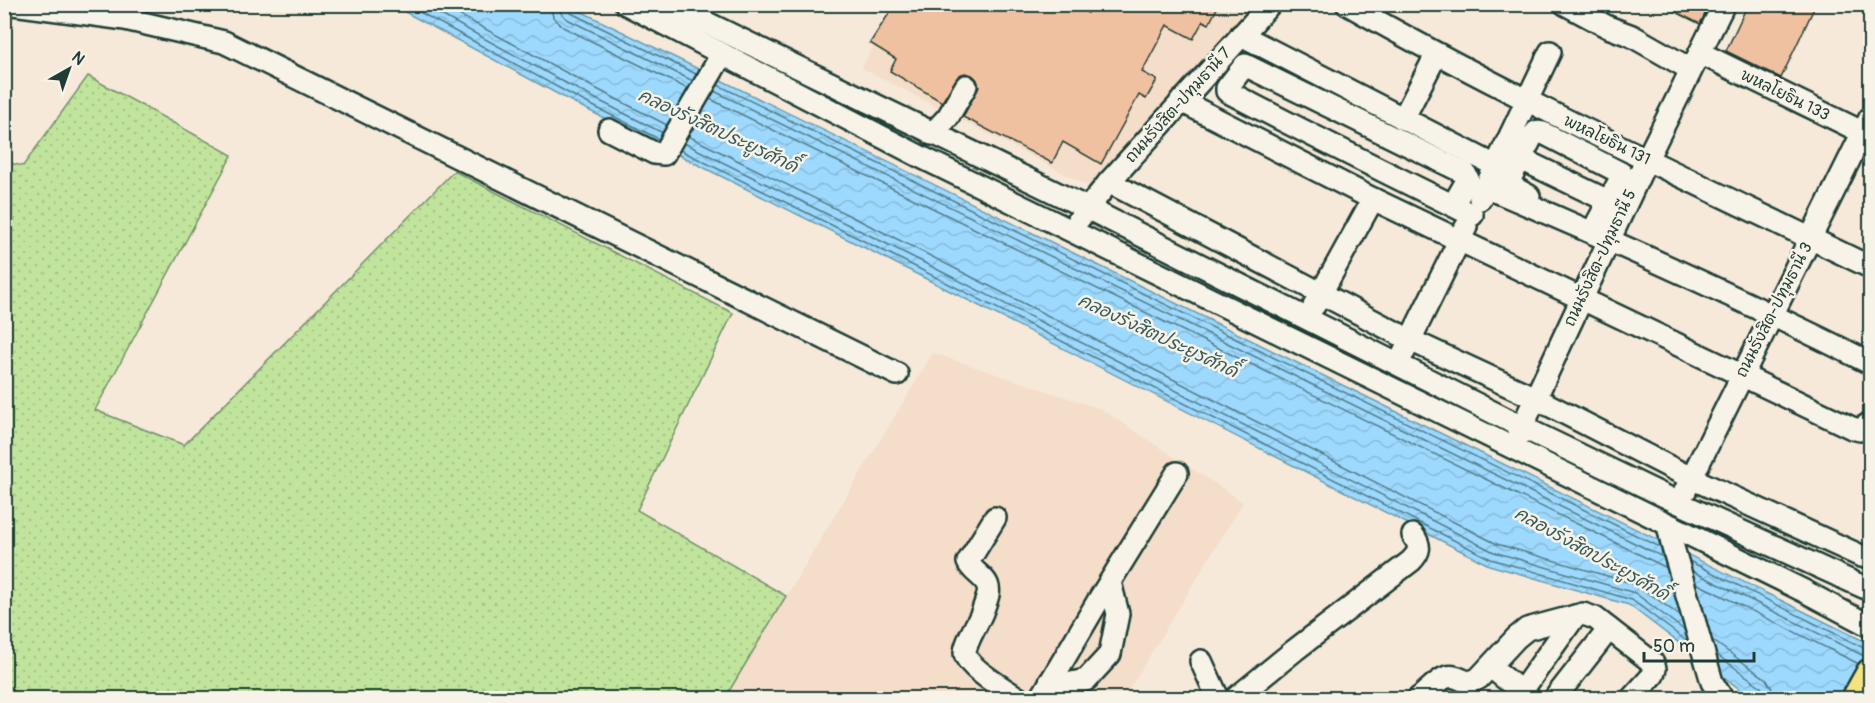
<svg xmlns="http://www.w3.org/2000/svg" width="1875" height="703" viewBox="0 0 1875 703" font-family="Pangolin,'Playpen Sans Thai',sans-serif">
<defs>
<pattern id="grass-dots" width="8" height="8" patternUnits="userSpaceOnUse" patternTransform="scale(1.5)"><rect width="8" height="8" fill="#c1e49d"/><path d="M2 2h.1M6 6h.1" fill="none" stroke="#a5c488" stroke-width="1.8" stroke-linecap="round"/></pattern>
<pattern id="water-waves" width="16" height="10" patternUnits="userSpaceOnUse" patternTransform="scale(1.5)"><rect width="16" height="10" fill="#9dd9fe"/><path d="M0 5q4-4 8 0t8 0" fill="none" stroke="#87bbda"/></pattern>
</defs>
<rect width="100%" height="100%" fill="#f6e9da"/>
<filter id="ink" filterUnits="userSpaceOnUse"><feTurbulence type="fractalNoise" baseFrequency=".0167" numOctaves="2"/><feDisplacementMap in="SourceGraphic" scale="12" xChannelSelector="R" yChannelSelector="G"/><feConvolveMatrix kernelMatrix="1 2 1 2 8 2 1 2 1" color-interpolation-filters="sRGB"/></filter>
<g filter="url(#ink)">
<g fill="#f4ddc9">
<polygon points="894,5 1254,5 1092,188 862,68"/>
<polygon points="933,353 1101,409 1243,502 1124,698 725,698"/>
</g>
<polygon fill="url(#grass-dots)" stroke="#709068" stroke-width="1.5" points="88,76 232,155 95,410 184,445 454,171 733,313 637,510 786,596 725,698 5,698 5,162 23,166"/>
<polygon fill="url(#water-waves)" stroke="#6b9bad" stroke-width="1.5" points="392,5 568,5 1870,644 1870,698 1755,698 1745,693 1629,605 1489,565 889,260 580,106"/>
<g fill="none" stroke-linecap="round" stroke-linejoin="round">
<g stroke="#517b85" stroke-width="1.5">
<polyline points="405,4 583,101 659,139"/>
<polyline points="421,4 586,94 663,133"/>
<polyline points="439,4 591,86 667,125"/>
<polyline points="550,4 553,17 563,27 688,89"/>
<polyline points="559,4 561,13 567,19 693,81"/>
<polyline points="567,4 571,13 696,74"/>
<polyline points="718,85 1660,547"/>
<polyline points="714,91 1663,557"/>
<polyline points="710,99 1667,568"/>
<polyline points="688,136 899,240 1497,544 1638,585 1680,616"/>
<polyline points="684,143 895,248 1494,552 1635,593 1684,630"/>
<polyline points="680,150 892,255 1491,559 1632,600 1688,642"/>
<polyline points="1689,561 1866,649 1870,649"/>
<polyline points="1692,571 1862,655 1870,657"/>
<polyline points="1696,583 1859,664"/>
<polyline points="1712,640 1766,679 1772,689 1773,698"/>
<polyline points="1716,654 1760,686 1764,692 1764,698"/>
</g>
</g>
<g fill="#f0c1a0" stroke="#1f3d34" stroke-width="1.5">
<polygon points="895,4 1072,4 1088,13 1093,4 1219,4 1209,24 1203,21 1193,39 1167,25 1142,72 1157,80 1146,99 1139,95 1101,164 1063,142 1052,163 963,117 979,87 977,80 972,75 965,73 959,75 942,102 890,71 896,59 870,43"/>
<polygon points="1660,4 1710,4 1700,24"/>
<polygon points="1748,4 1816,4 1781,78 1726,51"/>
</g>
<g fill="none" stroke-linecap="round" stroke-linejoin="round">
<defs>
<g id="minor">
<polyline points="13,4 125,19 224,42 897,374"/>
<polyline points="626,4 921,157 1804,591 1870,626"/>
<polyline points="668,4 1087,208 1522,427 1679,503 1870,590"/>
<path d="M1347,4C1517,101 1695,182 1870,267"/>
<polyline points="1565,4 1608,27 1632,36 1690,69"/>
<polyline points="1241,35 1496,166"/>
<polyline points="1700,53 1870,136"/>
<polyline points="1181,101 1373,199 1852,428 1860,430 1870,423"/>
<polyline points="1403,119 1436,55"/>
<polyline points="609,130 654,153 664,154 722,54"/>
<polyline points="932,134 948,117 966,86"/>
<polyline points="1519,158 1608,201"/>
<polyline points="1109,182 1410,340 1535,398 1691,478 1861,556"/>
<path d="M1486,187C1616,242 1744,300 1870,363"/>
<polyline points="1529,196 1509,185 1509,181 1532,137 1536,132 1543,133 1621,173 1621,178 1596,225"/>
<polyline points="1480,199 1550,52"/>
<path d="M1453,205L1468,179L1465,173L1249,67L1245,65L1227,88V91L1230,93C1310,135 1391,175 1472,215"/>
<polyline points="1079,219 1109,182 1270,4"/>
<polyline points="1314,306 1373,199"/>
<polyline points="1404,352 1466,227"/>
<polyline points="1516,440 1647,159 1724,4"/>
<polyline points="1685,491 1870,118"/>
<path d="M995,518L968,562C972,572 986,577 988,587C990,594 985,603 983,610C979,622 965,642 965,653C965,666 1007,691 1018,698"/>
<polyline points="1668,525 1672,544 1712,682 1722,698"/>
<polyline points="1201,661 1218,698"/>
<polyline points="1491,667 1529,698"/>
<polyline points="1050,682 1067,684 1086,680 1110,654 1118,614 1110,582"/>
<polyline points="1521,692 1575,616"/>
<polyline points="1041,698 1098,601 1177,473"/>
<path d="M1236,698L1295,650L1411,561C1420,552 1421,546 1413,535"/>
<path d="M1419,698C1427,692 1437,680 1447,677C1460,673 1463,688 1479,678L1516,638L1527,629L1583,614L1595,618L1653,663L1655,669L1653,675L1632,698"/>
<polyline points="1555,698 1609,629"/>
</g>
<polyline id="major" points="1856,698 1870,673"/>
</defs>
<use href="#minor" stroke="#1f3d34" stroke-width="26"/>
<use href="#major" stroke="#1f3d34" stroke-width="32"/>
<use href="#minor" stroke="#f7f3e8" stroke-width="21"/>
<use href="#major" stroke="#f5e382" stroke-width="27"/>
</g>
</g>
<g text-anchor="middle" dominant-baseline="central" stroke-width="5" stroke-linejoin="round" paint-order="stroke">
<g font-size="16" fill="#1f3d34" stroke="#f7f3e8">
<text transform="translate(1785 95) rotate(26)">พหลโยธิน 133</text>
<text transform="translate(1178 105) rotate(-48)">ถนนรังสิต-ปทุมธานี 7</text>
<text transform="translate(1607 140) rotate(26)">พหลโยธิน 131</text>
<text transform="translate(1600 258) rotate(-65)">ถนนรังสิต-ปทุมธานี 5</text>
<text transform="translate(1774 310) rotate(-63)">ถนนรังสิต-ปทุมธานี 3</text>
</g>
<g font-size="18" font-style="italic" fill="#385c5c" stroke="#f7f3e8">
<text transform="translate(718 131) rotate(25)">คลองรังสิตประยูรศักดิ์</text>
<text transform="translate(1158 336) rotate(25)">คลองรังสิตประยูรศักดิ์</text>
<text transform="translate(1592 554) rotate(29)">คลองรังสิตประยูรศักดิ์</text>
</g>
</g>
<rect width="1875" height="703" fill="none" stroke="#f7f3e8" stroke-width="24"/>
<rect x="12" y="12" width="1851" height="679" fill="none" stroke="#1f3d34" stroke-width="2" filter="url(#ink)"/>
<g transform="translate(69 69) rotate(40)" stroke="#f7f3e8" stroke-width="4.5" paint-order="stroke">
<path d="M0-4.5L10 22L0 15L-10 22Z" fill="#1f3d34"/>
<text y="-9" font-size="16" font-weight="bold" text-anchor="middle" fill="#1f3d34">N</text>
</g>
<path d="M1644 652v9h110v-9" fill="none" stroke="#1f3d34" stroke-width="3"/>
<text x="1653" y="652" font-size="18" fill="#1f3d34" stroke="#f7f3e8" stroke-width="4.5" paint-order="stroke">50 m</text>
</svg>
